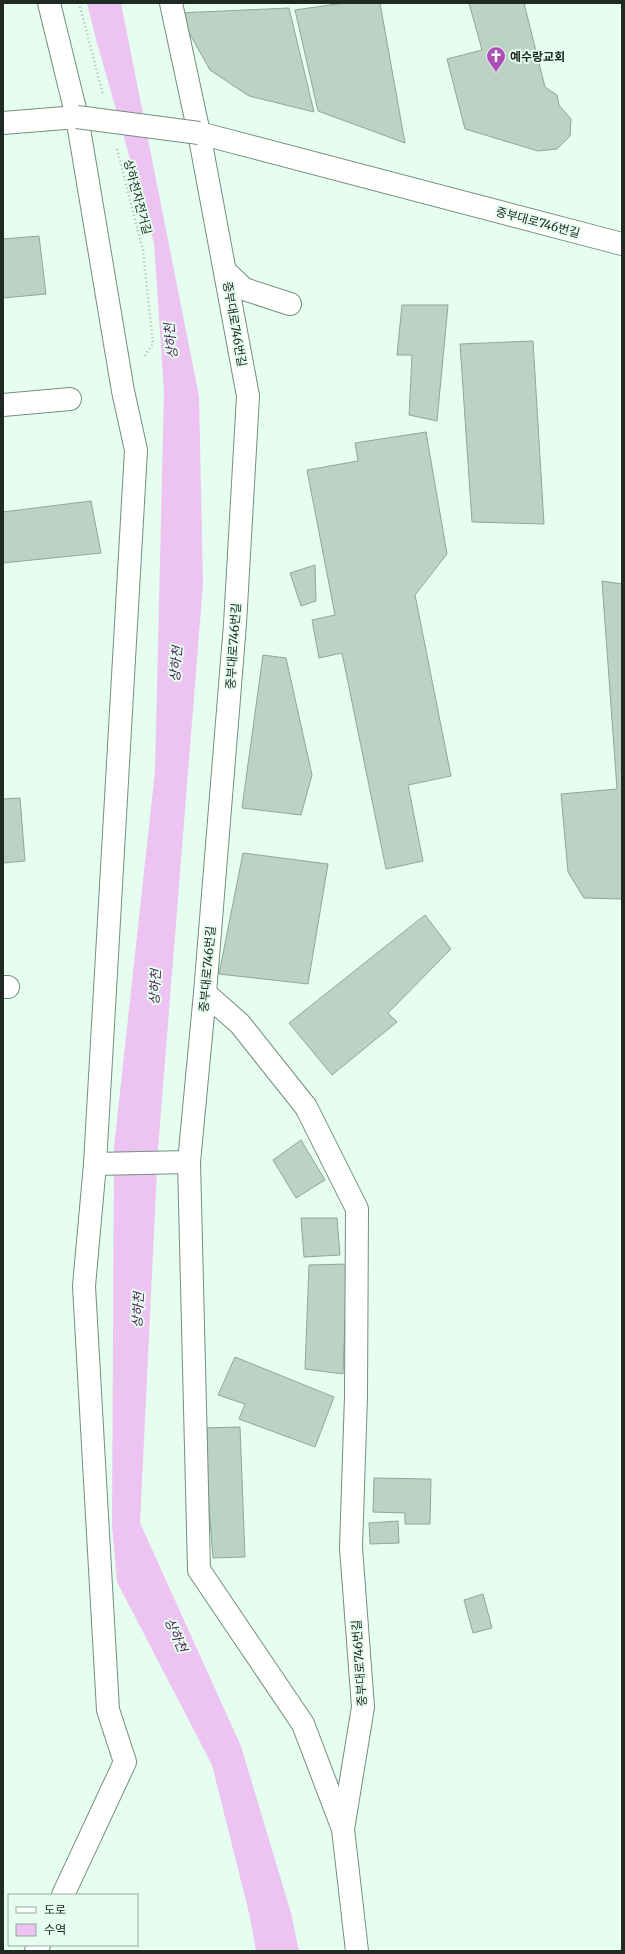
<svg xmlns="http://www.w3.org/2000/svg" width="625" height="1954" viewBox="0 0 625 1954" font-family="Merriweather,'Noto Sans KR',serif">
<rect width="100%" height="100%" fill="#e5feef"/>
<polygon fill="#ecc3f1" points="87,3 121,3 199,396 203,584 158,1149 140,1523 241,1746 291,1913 299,1951 256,1951 250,1917 212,1765 117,1582 112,1526 114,1147 155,771 164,391 154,243 97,43"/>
<g fill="#bad3c4" stroke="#8fa799">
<polygon points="344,3 380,3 405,143 318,111 295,10"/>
<polygon points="469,3 524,3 545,87 557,95 559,105 571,119 570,136 557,149 538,151 465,129 447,59 482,50"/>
<polygon points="289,8 314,112 249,96 210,70 178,13"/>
<polygon points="39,236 46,294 3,298 3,239"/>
<polygon points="402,305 448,305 437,421 409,415 412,355 397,355"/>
<polygon points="533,341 544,524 472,522 460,344"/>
<polygon points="426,432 447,554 415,595 451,776 408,785 423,861 386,869 342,653 319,658 312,620 335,615 307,470 358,461 355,443"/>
<polygon points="91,501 101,553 3,563 3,512"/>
<polygon points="315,565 316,601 301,606 290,573"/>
<polygon points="602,581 622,584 622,899 584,898 568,872 561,794 617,789"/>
<polygon points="263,655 286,658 312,775 301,815 242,808"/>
<polygon points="20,798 25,861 3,863 3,799"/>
<polygon points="243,853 328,864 308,984 219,974"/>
<polygon points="425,915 451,949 388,1013 397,1022 332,1075 289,1023"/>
<polygon points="301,1140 325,1180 296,1198 273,1160"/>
<polygon points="301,1218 337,1218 340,1255 304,1257"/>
<polygon points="347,1264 343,1374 305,1369 309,1265"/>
<polygon points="235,1357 334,1397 315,1447 239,1419 245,1404 218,1395"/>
<polygon points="240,1427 245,1557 213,1558 203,1428"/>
<polygon points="374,1478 431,1479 430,1524 405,1524 405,1513 373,1512"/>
<polygon points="398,1521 399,1543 370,1544 369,1523"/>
<polygon points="483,1594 492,1628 473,1633 464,1600"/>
</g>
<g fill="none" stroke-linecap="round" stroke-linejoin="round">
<defs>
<g id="minor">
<polyline points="49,3 77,117 123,391 136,450 95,1164 84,1286 108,1710 125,1762 63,1895"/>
<polyline points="171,3 199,133 248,396 235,624 205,993 189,1162 199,1570 303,1724 343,1829"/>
<polyline points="3,123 77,117"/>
<polyline points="199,133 622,244"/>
<polyline points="225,271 244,289 290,304"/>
<polyline points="3,405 70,399"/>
<polyline points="3,987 8,987"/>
<polyline points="205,993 240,1024 306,1107 357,1209 356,1396 351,1548 363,1707 343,1829 357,1951"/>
<polyline points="95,1164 189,1162"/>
<polyline points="36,1951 39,1945"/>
</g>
</defs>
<use href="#minor" stroke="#768d80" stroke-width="24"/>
<g stroke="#a9beb1" stroke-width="2.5" stroke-dasharray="1 3" stroke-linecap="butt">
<polyline points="79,3 103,95"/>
<polyline points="117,149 143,251 153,344 144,357"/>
</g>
<use href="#minor" stroke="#fff" stroke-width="22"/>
<defs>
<polyline id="minor-bridge" points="77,117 199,133"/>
</defs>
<use href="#minor-bridge" stroke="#768d80" stroke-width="24" stroke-linecap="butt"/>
<use href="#minor-bridge" stroke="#fff" stroke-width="22"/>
</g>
<defs>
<symbol id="church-pin" viewBox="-11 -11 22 30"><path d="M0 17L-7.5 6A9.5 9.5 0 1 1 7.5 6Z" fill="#ac4eb7" stroke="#e5feef"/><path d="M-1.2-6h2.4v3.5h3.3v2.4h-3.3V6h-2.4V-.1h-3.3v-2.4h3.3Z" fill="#fff"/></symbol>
</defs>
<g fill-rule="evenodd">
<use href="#church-pin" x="485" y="45" width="22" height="30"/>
</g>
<g text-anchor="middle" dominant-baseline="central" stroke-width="4" stroke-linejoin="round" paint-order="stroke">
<g font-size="12" font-weight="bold" fill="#202a24" stroke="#e5feef" text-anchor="start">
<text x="510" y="56">예수랑교회</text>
</g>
<g font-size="12" fill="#202a24" stroke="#e5feef">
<text transform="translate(138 197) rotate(75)">상하천자전거길</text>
<text transform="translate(538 222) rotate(15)">중부대로746번길</text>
<text transform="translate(235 324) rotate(80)">중부대로746번길</text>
<text transform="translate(233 646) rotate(-86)">중부대로746번길</text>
<text transform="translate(207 969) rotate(-85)">중부대로746번길</text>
<text transform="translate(359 1663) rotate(-94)">중부대로746번길</text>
</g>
<g font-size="13" font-style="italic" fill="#4c1b52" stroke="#e5feef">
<text transform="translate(171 341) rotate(-96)">상하천</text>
<text transform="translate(176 664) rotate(-86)">상하천</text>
<text transform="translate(155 987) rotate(-87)">상하천</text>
<text transform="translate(138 1310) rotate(-87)">상하천</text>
<text transform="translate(176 1635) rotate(66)">상하천</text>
</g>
</g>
<rect width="625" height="1954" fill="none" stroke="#202a24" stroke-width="8"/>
<rect x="8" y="1894" width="130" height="52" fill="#e5feef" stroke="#96a99e"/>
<rect x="16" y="1907" width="20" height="6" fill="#ffffff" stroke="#96a99e"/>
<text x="44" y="1914" font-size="12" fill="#202a24">도로</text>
<rect x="16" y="1924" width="20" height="12" fill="#ecc3f1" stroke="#96a99e"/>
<text x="44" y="1934" font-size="12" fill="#202a24">수역</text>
</svg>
